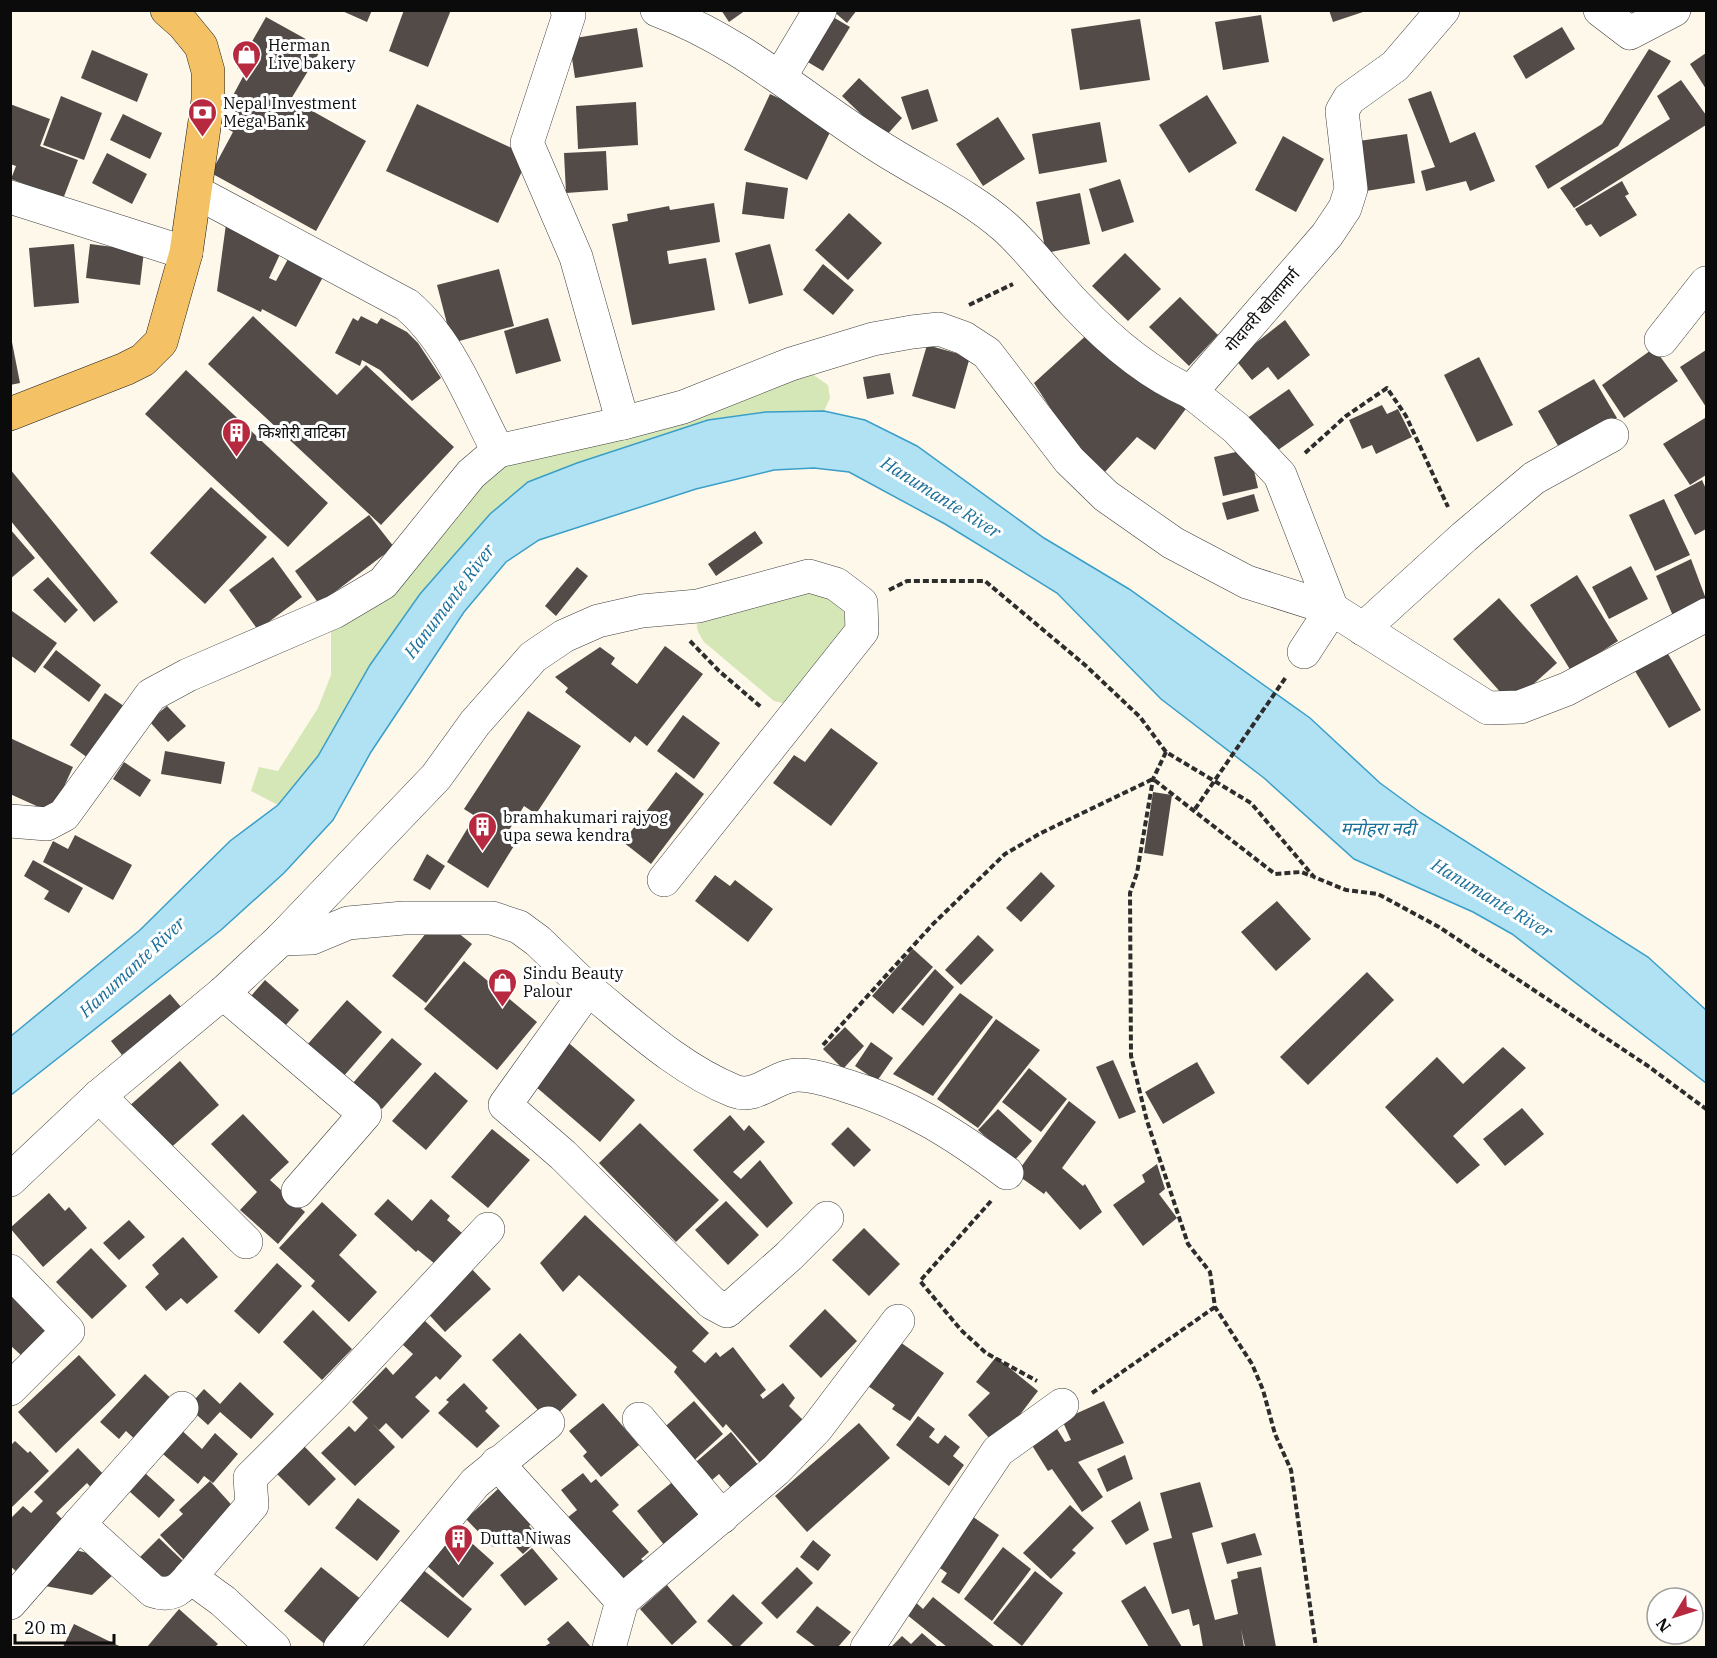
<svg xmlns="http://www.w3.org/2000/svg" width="1717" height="1658" viewBox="0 0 1717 1658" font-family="'IBM Plex Serif','Noto Sans Devanagari',serif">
<rect width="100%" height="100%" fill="#fef8ea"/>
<g fill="#d5e7b6">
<polygon points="812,374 828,385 830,398 824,411 766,412 708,420 577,463 528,482 490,514 420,594 370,665 318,756 278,805 251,791 259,767 278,771 318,708 331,675 331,622 503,465"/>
<path d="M816,591L842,606L846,620L844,632L787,704L774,701L704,642C698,633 695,627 698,617Z"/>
</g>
<polygon fill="#b1e2f4" stroke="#3a9fc8" stroke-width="1.5" points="824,411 865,420 917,446 1044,538 1129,589 1310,718 1380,783 1421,813 1648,957 1706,1010 1706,1083 1512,934 1473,912 1354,859 1264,778 1161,699 1057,593 945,524 849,472 814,468 774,470 696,489 539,540 506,562 464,612 371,752 333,820 284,873 221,930 11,1095 11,1036 140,930 230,841 278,805 318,756 370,665 420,594 490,514 528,482 577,463 708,420 766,412"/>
<g fill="#534b48">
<polygon points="340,10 372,10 367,22"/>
<polygon points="404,10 451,10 428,67 389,51"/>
<polygon points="721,10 746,10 729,22"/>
<polygon points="832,10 857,10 847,23"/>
<polygon points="1329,10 1365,10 1366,11 1333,22"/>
<polygon points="1261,15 1269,62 1223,70 1215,22"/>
<polygon points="266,17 322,48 291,99 366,141 316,231 211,173 233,132 226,128 238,106 230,101 245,73 237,68"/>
<polygon points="833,17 850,27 823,71 806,61"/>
<polygon points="1140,19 1150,80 1080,90 1071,29"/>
<polygon points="1562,27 1575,49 1526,79 1513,56"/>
<polygon points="637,28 643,67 575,78 569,39"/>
<polygon points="1649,49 1671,61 1618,146 1548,189 1535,166 1602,124"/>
<polygon points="92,50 148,74 137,102 81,78"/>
<polygon points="1706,53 1706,89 1690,64"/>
<polygon points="859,78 902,118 885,137 842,96"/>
<polygon points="1681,80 1706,115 1706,125 1574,208 1560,188 1670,119 1657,96"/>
<polygon points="928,89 938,121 912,130 901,97"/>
<polygon points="1431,91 1450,143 1475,132 1495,181 1470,191 1466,181 1426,191 1421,171 1435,167 1408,99"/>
<polygon points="770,94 800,108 832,128 807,180 744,150"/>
<polygon points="1207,95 1237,143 1189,173 1159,125"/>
<polygon points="61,96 102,113 84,160 43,145"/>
<polygon points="636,102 638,145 578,149 576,106"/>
<polygon points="10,104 50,119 40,146 78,160 63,199 11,179 16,166 10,164"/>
<polygon points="417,104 529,156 498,223 386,171"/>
<polygon points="123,114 162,133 150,159 110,140"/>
<polygon points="998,117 1025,159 983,186 956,144"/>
<polygon points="1100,122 1107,162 1039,174 1032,134"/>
<polygon points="1407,134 1415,183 1360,192 1352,142"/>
<polygon points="1283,136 1324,159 1296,212 1255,190"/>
<polygon points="606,151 608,190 566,193 564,153"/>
<polygon points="107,153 147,174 132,204 92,183"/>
<polygon points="1120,179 1134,222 1102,232 1089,189"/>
<polygon points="1622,181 1629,194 1625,196 1637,215 1600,237 1591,224 1586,226 1575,209"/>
<polygon points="746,182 788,188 784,219 742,214"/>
<polygon points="1080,193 1090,244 1046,253 1036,202"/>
<polygon points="714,203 720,242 667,251 669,264 706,258 715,310 632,325 612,224 628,221 627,214 669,206 670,210"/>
<polygon points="849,213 882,243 848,280 815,250"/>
<polygon points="226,224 281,252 269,278 276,281 288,259 323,277 296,327 262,309 261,312 217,291"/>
<polygon points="74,244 79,303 34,307 29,248"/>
<polygon points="90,244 144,251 140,285 86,278"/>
<polygon points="770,244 783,295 749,304 735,253"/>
<polygon points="1125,253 1161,289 1128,321 1092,286"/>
<polygon points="823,264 854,290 833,315 803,290"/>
<polygon points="499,269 514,326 452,343 437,285"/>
<polygon points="1180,297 1218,335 1189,366 1149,327"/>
<polygon points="253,316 337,395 366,365 454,447 381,525 208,364"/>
<polygon points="361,316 377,324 381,318 407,332 418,343 441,378 412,401 380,370 362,360 360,366 335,353 353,318 358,321"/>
<polygon points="548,318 561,361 516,374 504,331"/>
<polygon points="1285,320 1310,355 1278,380 1268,367 1252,380 1235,359"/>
<polygon points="1091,331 1188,406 1155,450 1137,437 1104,473 1069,437 1034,383"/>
<polygon points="10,332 20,383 10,385"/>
<polygon points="927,345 970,357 955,409 912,396"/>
<polygon points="1654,348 1678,381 1624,418 1602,385"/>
<polygon points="1706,350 1706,407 1680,367"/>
<polygon points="1479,357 1513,425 1477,442 1444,375"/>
<polygon points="186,370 328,503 288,547 145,414"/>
<polygon points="890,373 894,394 867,399 863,377"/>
<polygon points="1594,379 1617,418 1561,451 1538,411"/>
<polygon points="1289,389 1314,425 1278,450 1266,435 1257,442 1243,421"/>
<polygon points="1382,405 1387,414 1398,409 1412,437 1376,454 1372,445 1362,449 1349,420"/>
<polygon points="1705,418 1706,475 1690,485 1663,444"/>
<polygon points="1249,449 1258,488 1223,496 1214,457"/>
<polygon points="10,469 118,602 94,622 10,520"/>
<polygon points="1702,480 1706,489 1706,529 1695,535 1674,495"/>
<polygon points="211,487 267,537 205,604 150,553"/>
<polygon points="1254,494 1259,511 1227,520 1222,503"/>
<polygon points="1664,499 1690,555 1655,571 1629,515"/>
<polygon points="369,515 394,547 319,604 295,571"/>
<polygon points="10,529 35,558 10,579"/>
<polygon points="755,531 763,543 716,576 708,564"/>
<polygon points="273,557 302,597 258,630 229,590"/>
<polygon points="1691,559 1706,599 1673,616 1656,576"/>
<polygon points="1631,566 1648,599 1609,619 1592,587"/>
<polygon points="577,567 588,576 556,616 545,606"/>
<polygon points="1577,575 1618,641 1571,671 1530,605"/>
<polygon points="48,577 78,610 65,623 33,590"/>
<polygon points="1499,598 1557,663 1511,704 1453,639"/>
<polygon points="12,611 57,643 35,673 10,655"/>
<polygon points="665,646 703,674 647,746 635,736 630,743 565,692 568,688 555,677 600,647 615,658 611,664 637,684"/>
<polygon points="1664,647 1701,710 1669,728 1632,666"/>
<polygon points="56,650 101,685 89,702 43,667"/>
<polygon points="105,693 131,711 95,763 70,745"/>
<polygon points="167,706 186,726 168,742 149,721"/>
<polygon points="528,711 581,746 536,814 524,806 506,835 517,841 488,888 447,862 475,816 464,809"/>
<polygon points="683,715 720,743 694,779 657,751"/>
<polygon points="831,728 878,763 831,826 773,783 794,755 805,762"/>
<polygon points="10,738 73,767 52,813 10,794"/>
<polygon points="165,751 225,762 221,784 161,774"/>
<polygon points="124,762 151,780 140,797 113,779"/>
<polygon points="676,772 704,794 651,864 623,842"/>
<polygon points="1153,792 1172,795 1163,856 1144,853"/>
<polygon points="75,835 132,865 113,900 43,862 53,841 68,849"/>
<polygon points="427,854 445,866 430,890 413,880"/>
<polygon points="33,860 83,888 69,913 44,899 49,891 24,876"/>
<polygon points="1041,872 1055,886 1021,922 1006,908"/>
<polygon points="715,875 730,886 735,880 773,909 748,942 695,901"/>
<polygon points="1277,901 1311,939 1276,971 1241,932"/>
<polygon points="434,923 452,928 472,944 426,1003 392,976"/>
<polygon points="978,935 994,950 961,985 945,970"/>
<polygon points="913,949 933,967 893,1014 872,996"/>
<polygon points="464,961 537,1022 497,1070 424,1009"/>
<polygon points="935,969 954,987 923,1026 901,1009"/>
<polygon points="1367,972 1394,1000 1308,1085 1280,1057"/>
<polygon points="265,980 299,1010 285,1026 251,996"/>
<polygon points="960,993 993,1017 933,1096 893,1074"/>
<polygon points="170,994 182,1008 122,1055 111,1041"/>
<polygon points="347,1000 382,1032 343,1077 307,1045"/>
<polygon points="996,1019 1040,1050 978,1128 937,1099"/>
<polygon points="845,1027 864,1046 843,1069 823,1049"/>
<polygon points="392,1038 422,1064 382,1109 353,1083"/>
<polygon points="563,1038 635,1100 600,1142 528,1080"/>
<polygon points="871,1042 893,1058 877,1081 855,1066"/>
<polygon points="1503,1047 1526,1068 1453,1136 1480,1165 1457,1184 1385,1107 1437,1057 1463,1084"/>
<polygon points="1113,1060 1136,1112 1119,1119 1096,1067"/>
<polygon points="180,1061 219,1105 166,1152 127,1108"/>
<polygon points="1197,1062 1215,1093 1163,1124 1145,1092"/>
<polygon points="1029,1068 1067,1099 1041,1132 1002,1102"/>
<polygon points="435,1072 468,1101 426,1150 392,1121"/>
<polygon points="1069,1101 1096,1122 1062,1168 1083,1186 1085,1184 1102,1212 1080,1230 1046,1191 1044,1194 1016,1174"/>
<polygon points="1522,1108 1544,1134 1505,1166 1483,1139"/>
<polygon points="998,1109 1032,1141 1013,1162 978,1130"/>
<polygon points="243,1114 289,1162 270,1180 305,1212 278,1244 240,1210 257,1192 211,1144"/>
<polygon points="730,1115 744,1131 749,1125 765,1142 733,1172 741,1179 760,1160 793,1203 767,1228 693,1150"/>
<polygon points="640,1123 719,1200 676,1242 599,1163"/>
<polygon points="848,1127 871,1150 854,1167 831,1144"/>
<polygon points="492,1129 530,1160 488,1208 451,1177"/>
<polygon points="1157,1164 1165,1189 1159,1194 1177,1218 1143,1246 1113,1205 1145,1182 1142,1175"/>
<polygon points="49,1193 65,1211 69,1207 87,1228 43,1267 10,1228"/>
<polygon points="388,1199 412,1221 431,1199 450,1216 447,1220 462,1233 435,1264 418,1250 416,1252 374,1214"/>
<polygon points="726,1201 759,1235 728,1265 695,1230"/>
<polygon points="322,1202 357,1235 339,1255 377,1292 349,1322 311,1286 315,1281 279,1248"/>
<polygon points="585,1215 709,1333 692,1351 705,1363 716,1352 720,1357 733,1347 766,1390 760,1395 763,1399 783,1383 795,1398 789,1406 804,1421 761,1464 726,1424 723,1428 674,1372 677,1367 579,1275 563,1292 540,1263"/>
<polygon points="129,1220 145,1237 119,1260 103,1243"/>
<polygon points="864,1228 900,1264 869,1296 832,1260"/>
<polygon points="183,1237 218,1277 187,1304 181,1298 166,1311 145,1287 159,1274 152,1265"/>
<polygon points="91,1248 127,1286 92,1319 56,1282"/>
<polygon points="277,1263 302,1286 259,1334 234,1311"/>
<polygon points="467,1264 491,1289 445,1332 422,1307"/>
<polygon points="10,1285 53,1327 23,1357 10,1345"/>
<polygon points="825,1309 857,1341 821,1378 789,1346"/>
<polygon points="313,1310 352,1349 322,1380 283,1342"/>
<polygon points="424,1320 462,1356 440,1380 436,1376 415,1397 430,1411 402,1439 386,1423 379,1430 370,1421 395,1447 355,1486 321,1453 349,1426 355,1432 368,1418 352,1402 386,1367 393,1375 413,1354 403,1345"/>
<polygon points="520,1333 577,1395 549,1422 492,1360"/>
<polygon points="900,1342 944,1373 910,1421 892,1409 895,1405 868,1386"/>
<polygon points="79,1355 116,1395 56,1453 18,1412"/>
<polygon points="996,1357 1038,1391 1019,1416 991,1440 968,1415 990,1393 976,1382"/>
<polygon points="145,1374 175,1402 140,1444 126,1431 119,1439 100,1422"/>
<polygon points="240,1382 274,1414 251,1439 220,1412 208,1425 188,1407 204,1389 220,1404"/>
<polygon points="464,1383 488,1408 485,1411 500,1426 477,1448 438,1413 449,1402 446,1400"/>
<polygon points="694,1401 723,1434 689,1465 659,1432"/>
<polygon points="1104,1401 1124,1443 1078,1462 1103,1497 1082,1512 1052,1469 1048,1471 1028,1439 1054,1424 1065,1442 1071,1440 1062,1420"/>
<polygon points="603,1403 639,1445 601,1477 583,1456 587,1452 569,1431"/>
<polygon points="918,1416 935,1429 929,1437 938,1444 945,1435 960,1447 953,1456 964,1465 949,1486 896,1445"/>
<polygon points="859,1423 890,1458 807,1532 775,1496"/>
<polygon points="177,1426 202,1449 215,1433 238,1454 213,1483 204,1476 198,1484 157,1449"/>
<polygon points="731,1432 764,1472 737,1495 719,1474 706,1485 690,1467"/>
<polygon points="15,1441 28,1453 30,1451 49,1471 10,1509 10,1446"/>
<polygon points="303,1445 336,1479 309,1506 275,1472"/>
<polygon points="78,1448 107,1478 94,1491 87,1483 56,1513 64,1521 23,1577 10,1566 10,1519 23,1506 31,1513 43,1501 34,1492"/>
<polygon points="1125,1455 1133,1479 1107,1492 1097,1469"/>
<polygon points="145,1473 175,1500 159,1518 129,1491"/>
<polygon points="583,1473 591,1483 596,1479 619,1505 612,1511 649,1552 641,1559 645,1563 620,1586 563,1521 577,1510 561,1490"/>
<polygon points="676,1479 705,1521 669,1551 637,1511"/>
<polygon points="210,1481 238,1512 185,1561 160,1535 183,1514 179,1510"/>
<polygon points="1200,1482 1213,1527 1192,1533 1215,1620 1238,1614 1231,1580 1238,1578 1237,1572 1261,1567 1276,1647 1245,1647 1241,1629 1244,1647 1203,1647 1199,1624 1193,1626 1189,1609 1172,1614 1153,1543 1172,1538 1160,1493"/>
<polygon points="500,1487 534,1521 529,1526 540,1538 523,1554 505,1536 493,1547 466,1519"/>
<polygon points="358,1498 400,1531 377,1561 335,1528"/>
<polygon points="1140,1501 1149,1530 1126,1545 1111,1521"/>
<polygon points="1070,1505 1094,1528 1072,1550 1076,1553 1051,1579 1023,1553"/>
<polygon points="969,1514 999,1535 959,1594 941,1582 947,1573 934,1564"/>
<polygon points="455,1528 494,1563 463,1598 424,1563"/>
<polygon points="1255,1533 1262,1555 1227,1564 1221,1543"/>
<polygon points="159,1538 184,1562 161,1586 136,1561"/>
<polygon points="813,1540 831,1555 818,1571 800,1557"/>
<polygon points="1003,1547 1031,1569 992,1621 964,1599"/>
<polygon points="532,1548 558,1579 525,1606 500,1575"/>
<polygon points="75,1550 92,1554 116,1572 92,1595 40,1585"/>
<polygon points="321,1567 362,1600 326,1645 284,1611"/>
<polygon points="797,1567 813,1583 777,1619 761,1603"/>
<polygon points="422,1569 472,1609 448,1638 398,1599"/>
<polygon points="1035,1571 1063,1593 1022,1646 993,1623"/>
<polygon points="667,1585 697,1622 672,1645 640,1609"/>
<polygon points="1145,1586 1182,1647 1149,1647 1121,1601"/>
<polygon points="733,1594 763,1623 739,1647 734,1647 707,1621"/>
<polygon points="933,1597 995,1647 947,1647 901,1610 911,1598 923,1609"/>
<polygon points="817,1606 851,1632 838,1647 816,1647 796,1632"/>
<polygon points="179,1609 218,1644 215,1647 147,1647"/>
<polygon points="568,1621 591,1647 544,1647 550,1643 547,1639"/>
<polygon points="74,1624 117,1645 122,1647 63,1647"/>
<polygon points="922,1633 938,1647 891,1647 902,1636 911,1644"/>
</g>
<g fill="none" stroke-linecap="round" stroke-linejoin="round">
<defs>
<g id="minor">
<polyline points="567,10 569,15 527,143 576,257 623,423"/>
<path d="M657,10C741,41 805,100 880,147C922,174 969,195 1006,228C1032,252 1052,280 1076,305C1109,340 1147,373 1191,392"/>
<polyline points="1600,10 1630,33 1674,10"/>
<polyline points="780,77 820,10"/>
<path d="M196,192L407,305C450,341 472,402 498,451"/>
<polyline points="10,197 186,253"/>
<polyline points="1661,340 1706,283"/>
<polyline points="1332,609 1280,475 1236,428 1191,392 1327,235 1345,208 1351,189 1342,111 1349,99 1395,66 1443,10"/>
<polyline points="1363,629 1464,537 1534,478 1612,435"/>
<polyline points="1304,652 1332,609"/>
<polyline points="10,821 47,824 64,815 151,695 188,675 334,612 383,583 471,474 498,451 623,423 683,407 791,364 873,339 912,332 939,329 964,338 987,353 1069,460 1106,496 1173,543 1247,582 1332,609 1488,708 1520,707 1567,689 1706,615"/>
<polyline points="281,939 312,938 348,923 404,918 492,918 519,927 538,941 588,989 505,1105 563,1155 712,1303 727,1311 789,1256 827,1218"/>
<path d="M588,989C633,1025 679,1069 734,1091C757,1100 775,1075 798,1075C815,1075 831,1081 847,1086C908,1104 956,1135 1007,1173"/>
<polyline points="223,993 365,1114 298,1191"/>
<polyline points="99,1096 246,1242"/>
<polyline points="10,1180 99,1096 223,993 281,939 436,777 475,723 533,657 564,636 598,621 642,611 698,606 809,576 836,584 861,603 862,631 664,880"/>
<polyline points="10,1271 68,1331 10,1389"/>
<polyline points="639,1419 722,1517"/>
<polyline points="497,1463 622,1601"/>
<polyline points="79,1524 182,1408"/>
<polyline points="190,1577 252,1505 250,1478 335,1393 488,1229"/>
<path d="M10,1603L79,1524L153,1591C170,1597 179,1591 190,1577L223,1601L274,1648"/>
<polyline points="340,1648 475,1483 548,1423"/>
<polyline points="609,1648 622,1601 776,1470 816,1429 898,1321"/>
<polyline points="867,1648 998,1451 1062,1405"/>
</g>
<polyline id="major" points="10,414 125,369 143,360 161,342 186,253 208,100 208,71 201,46 183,24 167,10"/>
</defs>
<use href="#minor" stroke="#3e3e3e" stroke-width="34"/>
<use href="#major" stroke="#1c1c1c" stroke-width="34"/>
<g stroke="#2d2d2d" stroke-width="4" stroke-dasharray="6 3" stroke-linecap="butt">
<polyline points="969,305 1013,284"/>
<polyline points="1305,453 1346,416 1387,388 1406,416 1448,507"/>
<polyline points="889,590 907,581 985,581 1085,665 1140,717 1166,752 1251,803 1314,877 1346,890 1378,894 1439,927 1648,1066 1706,1109"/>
<polyline points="690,641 719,671 761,707"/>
<polyline points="1166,752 1153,779 1137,873 1130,893 1131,1056 1147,1121 1188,1244 1210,1272 1215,1307 1252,1364 1263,1390 1275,1434 1291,1470 1316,1648"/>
<polyline points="1195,809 1286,677"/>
<polyline points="823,1045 933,924 1005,854 1041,833 1153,779 1275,874 1301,872 1312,876"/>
<polyline points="991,1201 920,1281 961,1330 986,1353 1037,1381"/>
<polyline points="1092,1393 1215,1307"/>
</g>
<use href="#minor" stroke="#fff" stroke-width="33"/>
<use href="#major" stroke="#f4c164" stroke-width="33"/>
</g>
<defs>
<symbol id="shop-pin" viewBox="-11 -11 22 30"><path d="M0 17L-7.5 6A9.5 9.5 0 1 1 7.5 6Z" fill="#b6293f" stroke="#fff"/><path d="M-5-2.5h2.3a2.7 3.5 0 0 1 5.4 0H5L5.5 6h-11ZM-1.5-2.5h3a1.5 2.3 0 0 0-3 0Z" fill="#fff"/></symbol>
<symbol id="bank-pin" viewBox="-11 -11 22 30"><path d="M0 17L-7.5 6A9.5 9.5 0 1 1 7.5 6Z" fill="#b6293f" stroke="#fff"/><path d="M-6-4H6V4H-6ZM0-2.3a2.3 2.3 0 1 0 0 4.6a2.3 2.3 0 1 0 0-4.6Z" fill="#fff"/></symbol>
<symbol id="building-pin" viewBox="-11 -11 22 30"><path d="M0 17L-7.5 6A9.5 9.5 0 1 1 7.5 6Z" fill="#b6293f" stroke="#fff"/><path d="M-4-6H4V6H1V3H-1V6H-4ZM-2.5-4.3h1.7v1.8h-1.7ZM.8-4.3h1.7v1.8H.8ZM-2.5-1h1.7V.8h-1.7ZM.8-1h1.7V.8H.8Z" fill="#fff"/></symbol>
</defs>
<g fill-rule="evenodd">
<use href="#shop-pin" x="230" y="38" width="33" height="45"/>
<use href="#bank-pin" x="186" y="96" width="33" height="45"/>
<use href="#building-pin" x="220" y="416" width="33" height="45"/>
<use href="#building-pin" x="466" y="810" width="33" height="45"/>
<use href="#shop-pin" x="486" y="966" width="33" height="45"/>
<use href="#building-pin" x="442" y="1522" width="33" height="45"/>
</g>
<g text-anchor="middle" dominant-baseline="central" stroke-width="6" stroke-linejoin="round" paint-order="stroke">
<g font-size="16" fill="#0b0b0b" stroke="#fff" text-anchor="start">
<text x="268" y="45">Herman<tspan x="268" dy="18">Live bakery</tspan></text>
<text x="223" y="103">Nepal Investment<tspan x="223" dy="18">Mega Bank</tspan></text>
<text x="258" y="432">किशोरी वाटिका</text>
<text x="503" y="817">bramhakumari rajyog<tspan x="503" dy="18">upa sewa kendra</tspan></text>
<text x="523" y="973">Sindu Beauty<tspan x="523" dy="18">Palour</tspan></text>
<text x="480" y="1538">Dutta Niwas</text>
</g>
<g font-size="16" fill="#0b0b0b" stroke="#fff">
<text transform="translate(1262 310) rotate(-49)">गोदावरी खोलामार्ग</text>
</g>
<g font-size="18" font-style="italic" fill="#1a6f98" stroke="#fff">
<text transform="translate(941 497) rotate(32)">Hanumante River</text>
<text transform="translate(449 601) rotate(-53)">Hanumante River</text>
<text x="1378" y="828">मनोहरा नदी</text>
<text transform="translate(1492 898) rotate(31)">Hanumante River</text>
<text transform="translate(132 967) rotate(-43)">Hanumante River</text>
</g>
</g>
<rect width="1717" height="1658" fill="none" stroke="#0b0b0b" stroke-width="24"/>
<g transform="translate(1675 1616) rotate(232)"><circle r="28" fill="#ffffff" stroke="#9d9d9d" stroke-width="1.5"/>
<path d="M0-4.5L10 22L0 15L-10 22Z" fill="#b6293f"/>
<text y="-9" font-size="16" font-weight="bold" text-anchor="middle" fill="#0b0b0b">N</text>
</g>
<path d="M15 1634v9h99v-9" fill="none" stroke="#0b0b0b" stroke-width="3"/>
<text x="24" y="1634" font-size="18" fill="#0b0b0b" stroke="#ffffff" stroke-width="4.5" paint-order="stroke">20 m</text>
</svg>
